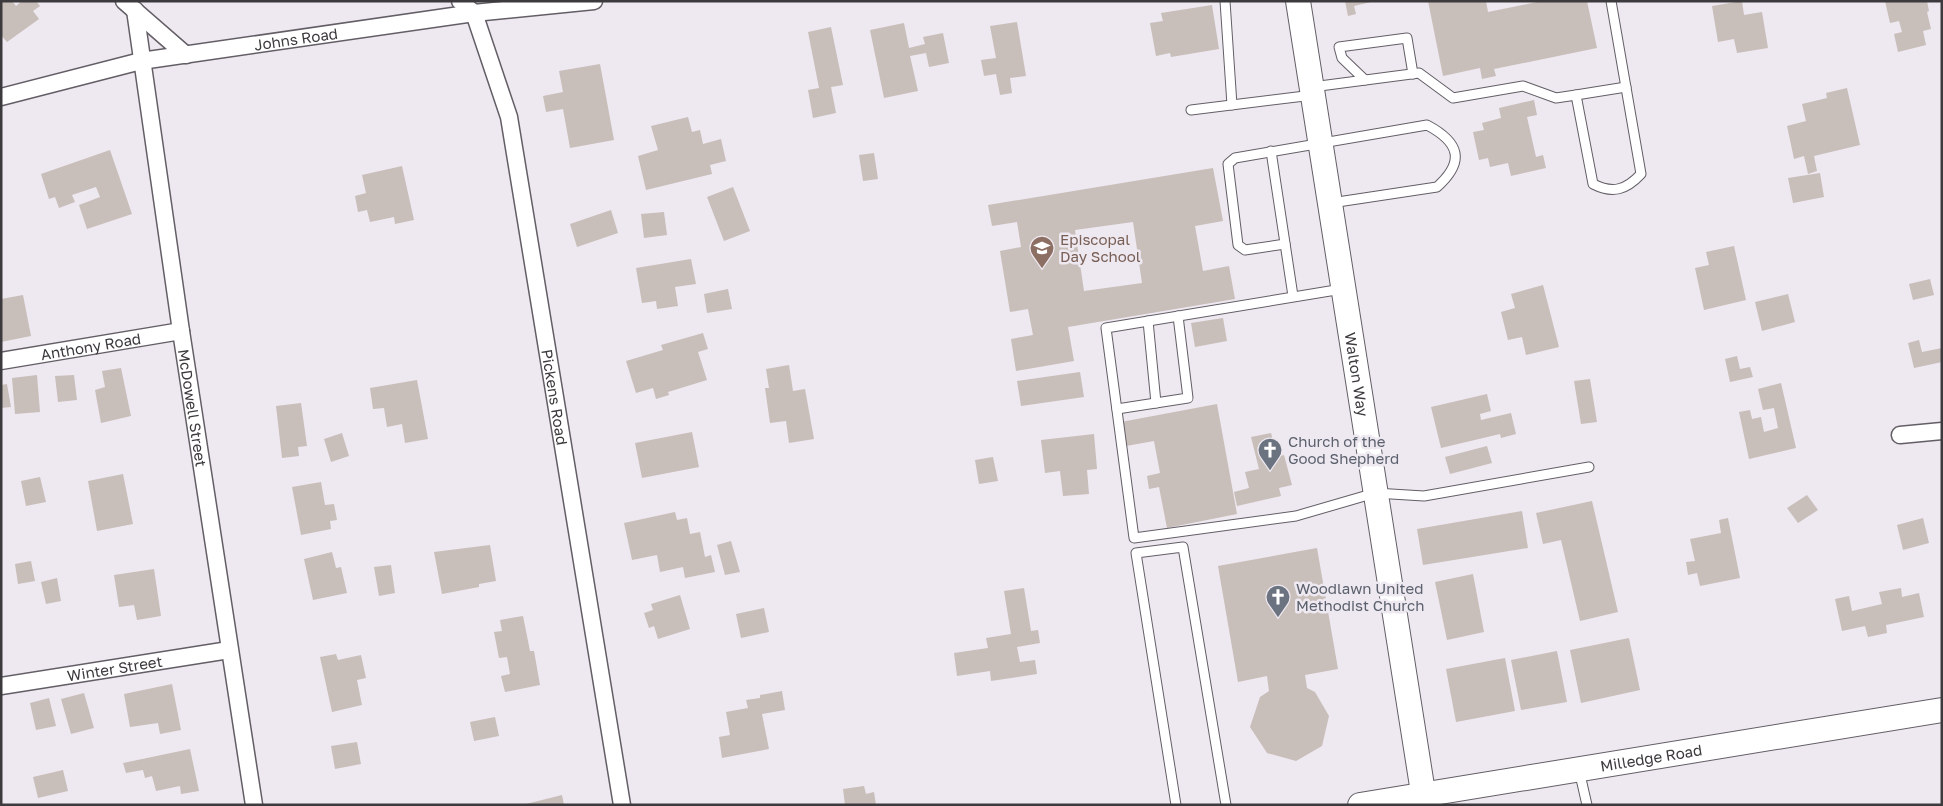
<svg xmlns="http://www.w3.org/2000/svg" width="1943" height="806" viewBox="0 0 1943 806" font-family="'Golos Text',sans-serif">
<rect width="100%" height="100%" fill="#eee8f0"/>
<g fill="#c8beba" fill-rule="evenodd">
<polygon points="1,1 12,1 16,6 22,1 36,1 40,6 33,11 39,19 7,42 1,35"/>
<polygon points="1345,1 1371,1 1371,2 1354,6 1356,14 1348,16"/>
<polygon points="1428,1 1486,1 1488,12 1542,1 1587,1 1597,48 1494,69 1496,76 1482,79 1480,68 1443,76"/>
<polygon points="1742,1 1744,15 1762,12 1768,48 1737,53 1734,39 1718,42 1712,6"/>
<polygon points="1885,1 1927,1 1929,11 1927,12 1931,29 1923,31 1926,45 1898,52 1894,34 1902,32 1899,21 1890,23"/>
<polygon points="1212,5 1219,49 1171,57 1170,53 1156,56 1150,23 1163,21 1161,13"/>
<polygon points="1017,22 1026,76 1010,78 1012,93 1000,95 996,74 984,76 981,60 996,58 990,26"/>
<polygon points="904,23 909,48 925,44 923,37 943,33 949,63 929,67 926,53 910,56 918,91 884,98 870,30"/>
<polygon points="831,27 843,85 831,87 836,113 813,118 808,90 819,88 808,32"/>
<polygon points="600,64 614,140 570,148 563,109 546,112 543,96 563,92 559,71"/>
<polygon points="1847,88 1860,145 1814,156 1817,171 1808,174 1804,156 1794,159 1787,126 1806,121 1802,104 1827,98 1826,93"/>
<polygon points="1534,100 1537,115 1527,117 1536,157 1543,155 1546,168 1511,176 1508,163 1490,167 1488,158 1479,160 1473,132 1484,130 1482,123 1501,118 1499,108"/>
<polygon points="688,117 692,132 700,130 703,144 721,139 726,161 710,165 712,174 646,190 638,156 658,150 651,126"/>
<polygon points="110,150 132,214 87,229 79,205 100,197 96,187 72,195 75,202 59,208 55,197 49,199 41,174"/>
<polygon points="874,153 878,179 863,181 859,155"/>
<polygon points="402,166 414,220 395,224 394,217 370,222 367,210 358,212 355,196 366,193 362,175"/>
<path d="M1213,168L1223,221L1195,226L1203,271L1229,266L1235,299L1068,327L1074,361L1016,371L1011,339L1033,335L1028,309L1010,312L1000,251L1021,247L1017,222L992,226L988,205ZM1133,222L1142,283L1084,291L1075,230Z"/>
<polygon points="1820,173 1824,197 1793,203 1788,178"/>
<polygon points="733,187 750,231 724,241 707,197"/>
<polygon points="611,210 618,233 577,247 570,224"/>
<polygon points="664,212 667,235 644,238 641,214"/>
<polygon points="1734,246 1746,300 1704,310 1695,268 1709,265 1706,252"/>
<polygon points="691,259 696,284 675,287 678,306 657,309 656,301 642,303 636,268"/>
<polygon points="1930,279 1934,295 1913,300 1909,284"/>
<polygon points="1543,285 1559,347 1526,355 1522,337 1508,340 1501,312 1515,308 1511,294"/>
<polygon points="728,289 732,309 707,313 704,294"/>
<polygon points="1788,294 1795,322 1762,331 1755,302"/>
<polygon points="23,295 31,336 1,342 1,299"/>
<polygon points="1223,318 1227,341 1195,347 1191,323"/>
<polygon points="703,333 708,349 698,352 707,380 668,392 669,395 656,399 653,388 636,393 626,361 663,350 661,345"/>
<polygon points="1919,340 1922,352 1942,348 1942,362 1914,368 1908,343"/>
<polygon points="1737,356 1740,369 1750,367 1753,377 1730,382 1725,359"/>
<polygon points="789,365 793,391 805,389 814,439 789,443 786,421 770,423 765,388 769,388 766,369"/>
<polygon points="121,368 131,416 101,423 95,390 105,387 102,371"/>
<polygon points="1080,372 1084,397 1021,406 1017,381"/>
<polygon points="37,375 40,412 15,414 12,378"/>
<polygon points="74,375 77,400 58,402 55,376"/>
<polygon points="1590,379 1597,422 1581,424 1574,381"/>
<polygon points="417,380 428,439 405,443 402,424 387,427 384,408 373,409 370,388"/>
<polygon points="1781,383 1796,448 1749,459 1739,412 1750,410 1752,419 1761,417 1764,432 1778,428 1774,408 1763,410 1758,389"/>
<polygon points="7,384 11,407 1,408 1,385"/>
<polygon points="1487,394 1491,411 1480,414 1481,420 1511,413 1516,434 1501,438 1500,434 1441,448 1431,407"/>
<polygon points="301,403 307,446 298,447 299,456 282,458 276,406"/>
<polygon points="1217,404 1237,514 1167,528 1159,487 1149,489 1147,476 1160,473 1154,441 1126,446 1121,422"/>
<polygon points="692,432 699,467 642,478 635,443"/>
<polygon points="342,433 349,456 331,462 324,439"/>
<polygon points="1271,433 1277,457 1284,455 1292,485 1279,488 1281,496 1237,506 1234,492 1249,488 1245,472 1259,469 1251,437"/>
<polygon points="1094,434 1097,469 1087,470 1089,494 1063,496 1060,471 1045,473 1041,440"/>
<polygon points="1487,446 1492,463 1450,474 1445,457"/>
<polygon points="993,457 998,481 979,484 975,460"/>
<polygon points="123,474 133,524 97,531 88,481"/>
<polygon points="40,477 46,502 26,506 21,481"/>
<polygon points="321,482 325,505 334,504 337,520 330,521 331,529 301,535 292,487"/>
<polygon points="1807,495 1818,510 1798,523 1787,508"/>
<polygon points="1592,501 1618,612 1580,621 1561,540 1543,544 1536,513"/>
<polygon points="1522,511 1528,548 1423,565 1417,529"/>
<polygon points="675,512 677,520 687,518 690,534 700,532 705,557 711,555 715,572 685,578 683,567 660,572 657,555 632,560 624,523"/>
<polygon points="1728,518 1740,578 1700,586 1697,573 1688,575 1686,562 1695,561 1690,539 1721,533 1719,520"/>
<polygon points="1923,518 1929,543 1903,550 1897,525"/>
<polygon points="731,541 740,572 725,575 717,545"/>
<polygon points="490,545 496,581 479,584 479,587 442,594 434,552"/>
<polygon points="1317,548 1338,669 1305,675 1307,688 1315,692 1329,716 1322,746 1296,761 1267,753 1250,727 1260,697 1269,691 1267,676 1238,682 1218,566"/>
<polygon points="332,552 336,568 341,567 347,593 313,600 304,559"/>
<polygon points="31,561 35,581 18,584 15,564"/>
<polygon points="391,565 395,593 379,596 374,567"/>
<polygon points="154,569 161,616 137,620 134,605 119,607 114,575"/>
<polygon points="1473,574 1484,632 1447,640 1435,582"/>
<polygon points="57,578 61,601 46,604 41,582"/>
<polygon points="1024,588 1031,631 1038,630 1040,643 1017,647 1020,662 1035,660 1037,674 991,681 990,671 957,676 954,653 988,648 986,638 1011,634 1004,591"/>
<polygon points="1901,588 1902,597 1919,593 1924,617 1886,625 1887,633 1868,637 1865,626 1842,631 1835,599 1849,596 1852,611 1882,604 1879,592"/>
<polygon points="680,595 690,629 658,639 654,626 649,628 644,613 653,610 651,604"/>
<polygon points="764,608 769,632 741,638 736,614"/>
<polygon points="523,616 530,651 534,651 540,685 505,692 501,676 510,674 507,657 499,658 494,632 502,631 500,620"/>
<polygon points="1629,638 1640,690 1581,703 1570,650"/>
<polygon points="1557,651 1567,702 1521,710 1511,660"/>
<polygon points="336,654 338,660 361,655 366,678 357,680 362,705 332,712 320,657"/>
<polygon points="1505,658 1515,711 1456,722 1446,669"/>
<polygon points="172,684 181,730 160,734 158,723 130,727 124,694"/>
<polygon points="782,691 785,710 762,714 769,749 722,758 719,737 730,735 726,712 748,708 746,700 760,698 760,695"/>
<polygon points="84,693 94,728 71,734 61,699"/>
<polygon points="49,698 56,726 36,730 30,703"/>
<polygon points="495,717 499,736 474,741 470,722"/>
<polygon points="357,742 361,764 335,769 331,746"/>
<polygon points="190,749 199,791 181,794 180,786 156,791 152,776 145,778 143,770 126,773 123,763"/>
<polygon points="63,770 68,791 38,798 33,777"/>
<polygon points="864,786 866,794 874,792 876,805 845,805 843,789"/>
<polygon points="562,795 564,805 526,805 526,804"/>
</g>
<g fill="none" stroke-linecap="round" stroke-linejoin="round">
<defs>
<g id="lane">
<polyline points="1225,1 1232,105"/>
<polyline points="1365,80 1342,58 1339,47 1407,38 1413,74"/>
<path d="M1312,87L1419,73L1453,98L1523,86L1556,98L1576,95L1593,184C1613,194 1626,190 1641,174L1611,1"/>
<polyline points="1576,95 1626,87"/>
<polyline points="1191,110 1313,95"/>
<polyline points="1271,151 1293,296"/>
<path d="M1285,244L1245,250L1238,245L1228,164L1235,158L1427,125C1459,142 1466,161 1437,187L1331,203"/>
<polyline points="1342,289 1106,328 1134,538 1296,516 1375,493 1424,496 1589,467"/>
<polyline points="1148,321 1156,403"/>
<polyline points="1117,409 1188,398 1178,316"/>
<polyline points="1579,770 1587,805"/>
<polyline points="1176,805 1136,553 1183,547 1226,805"/>
</g>
<g id="street">
<polyline points="124,1 186,55"/>
<path id="s1" d="M460,1L474,13L509,117L622,805"/>
<path id="s2" d="M135,10L181,331L254,805"/>
<path id="s3" d="M1,97L141,61L474,13L594,1"/>
<path id="s4" d="M1,361L181,331"/>
<polyline points="1900,435 1942,431"/>
<path id="s5" d="M1,686L229,650"/>
</g>
<g id="secondary">
<path id="s6" d="M1298,1L1425,805"/>
<path id="s7" d="M1360,805L1942,710"/>
</g>
</defs>
<use href="#lane" stroke="#635e66" stroke-width="11"/>
<use href="#street" stroke="#635e66" stroke-width="19"/>
<use href="#secondary" stroke="#635e66" stroke-width="26"/>
<use href="#lane" stroke="#fff" stroke-width="9"/>
<use href="#street" stroke="#fff" stroke-width="16"/>
<use href="#secondary" stroke="#fff" stroke-width="24"/>
</g>
<defs>
<symbol id="school-pin" viewBox="-11 -11 22 30"><path d="M0 17L-7.5 6A9.5 9.5 0 1 1 7.5 6Z" fill="#8d6e63" stroke="#eee8f0"/><path d="M0-5L7-2L0 1L-7-2ZM-4 1L0 2.5L4 1V4Q0 6-4 4Z" fill="#fff"/></symbol>
<symbol id="church-pin" viewBox="-11 -11 22 30"><path d="M0 17L-7.5 6A9.5 9.5 0 1 1 7.5 6Z" fill="#6b7280" stroke="#eee8f0"/><path d="M-1.2-6h2.4v3.5h3.3v2.4h-3.3V6h-2.4V-.1h-3.3v-2.4h3.3Z" fill="#fff"/></symbol>
</defs>
<g fill-rule="evenodd">
<use href="#school-pin" x="1028" y="234" width="28" height="38"/>
<use href="#church-pin" x="1256" y="436" width="28" height="38"/>
<use href="#church-pin" x="1264" y="583" width="28" height="38"/>
</g>
<g text-anchor="middle" dominant-baseline="central" stroke-width="5" stroke-linejoin="round" paint-order="stroke">
<g font-size="15" fill="#3d3a3e" stroke="#eee8f0">
<text stroke="none"><textPath href="#s3" startOffset="301">Johns Road</textPath></text>
<text stroke="none"><textPath href="#s4" startOffset="91">Anthony Road</textPath></text>
<text stroke="none"><textPath href="#s6" startOffset="378">Walton Way</textPath></text>
<text stroke="none"><textPath href="#s1" startOffset="412">Pickens Road</textPath></text>
<text stroke="none"><textPath href="#s2" startOffset="402">McDowell Street</textPath></text>
<text stroke="none"><textPath href="#s5" startOffset="115">Winter Street</textPath></text>
<text stroke="none"><textPath href="#s7" startOffset="295">Milledge Road</textPath></text>
</g>
<g font-size="15" fill="#785e54" stroke="#eee8f0" text-anchor="start">
<text x="1060" y="239">Episcopal<tspan x="1060" dy="17">Day School</tspan></text>
</g>
<g font-size="15" fill="#5b616d" stroke="#eee8f0" text-anchor="start">
<text x="1288" y="441">Church of the<tspan x="1288" dy="17">Good Shepherd</tspan></text>
<text x="1296" y="588">Woodlawn United<tspan x="1296" dy="17">Methodist Church</tspan></text>
</g>
</g>
<rect width="1943" height="806" fill="none" stroke="#3d3a3e" stroke-width="5"/>
</svg>
